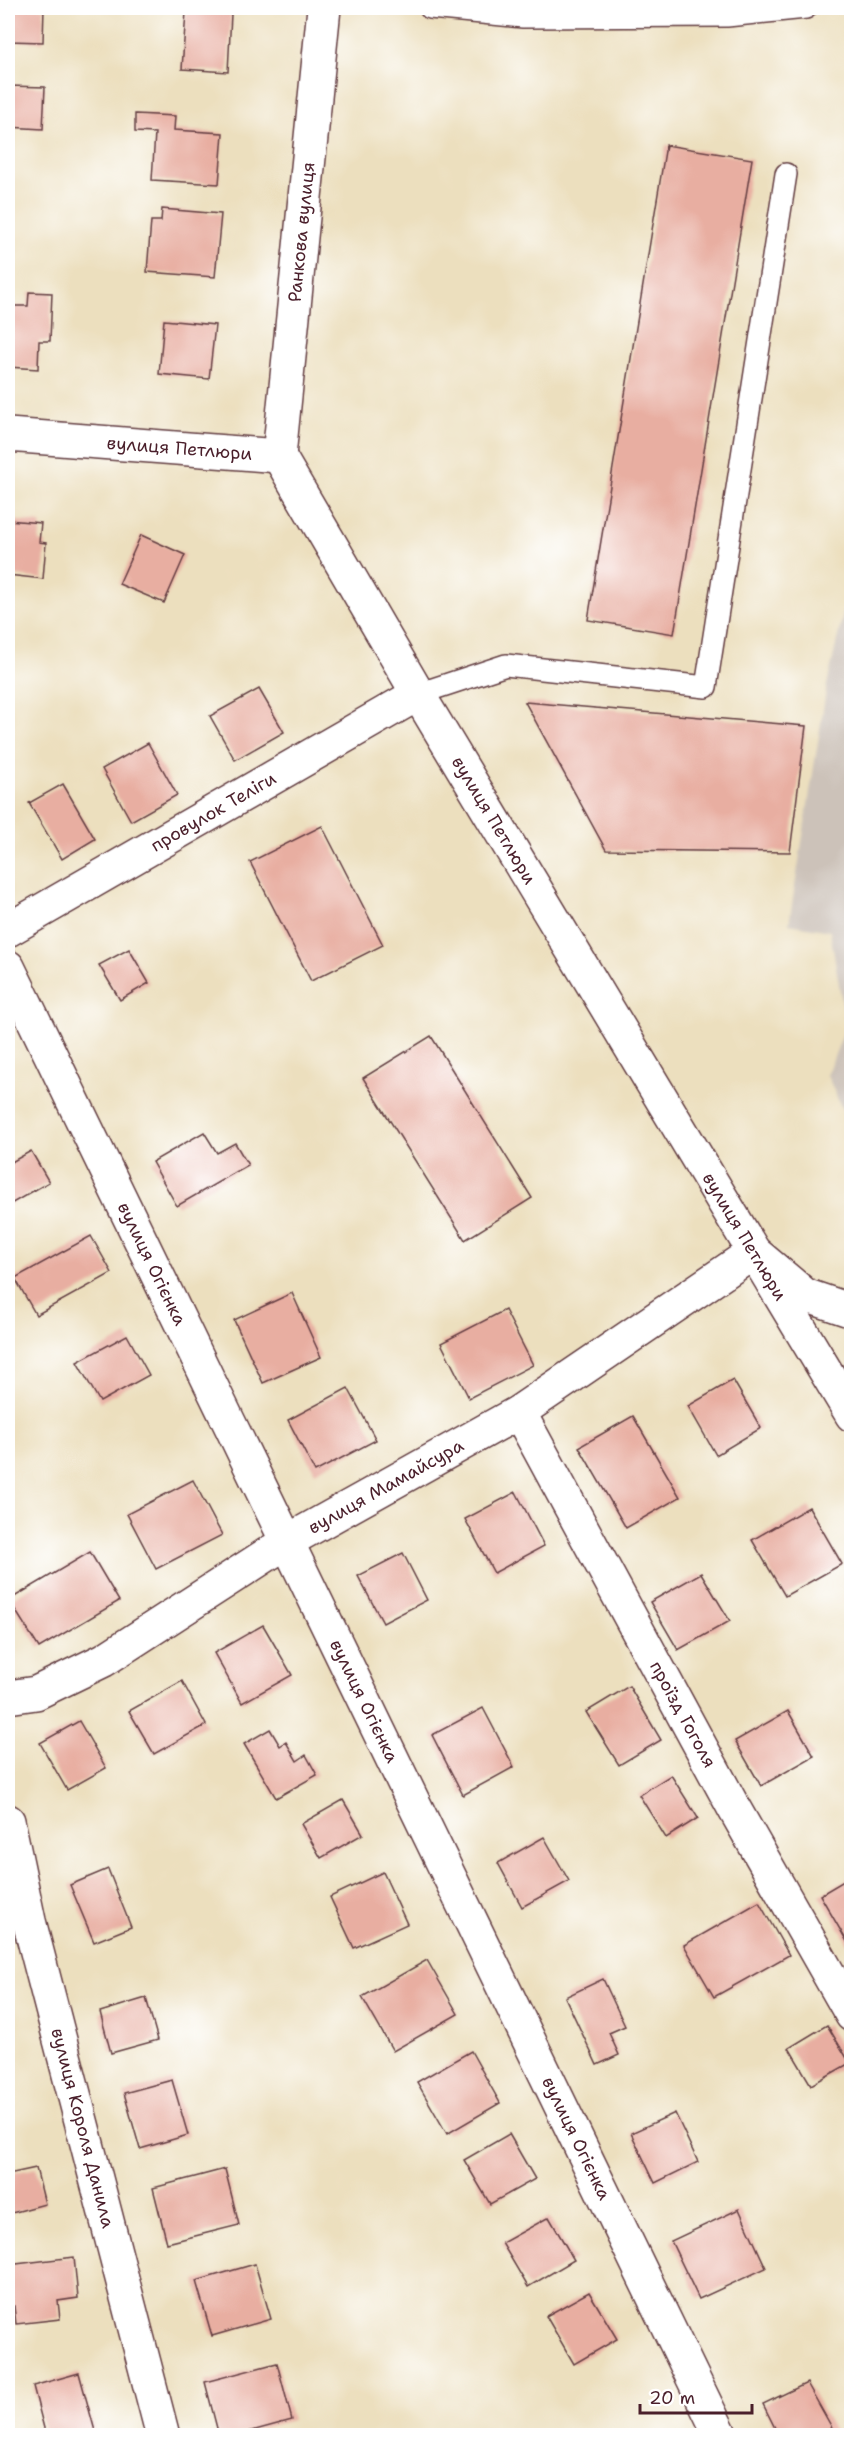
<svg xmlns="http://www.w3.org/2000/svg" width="859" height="2443" viewBox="0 0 859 2443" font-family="'Shantell Sans',sans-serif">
<rect width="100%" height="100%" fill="#fff"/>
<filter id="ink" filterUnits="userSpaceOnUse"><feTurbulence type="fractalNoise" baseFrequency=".0167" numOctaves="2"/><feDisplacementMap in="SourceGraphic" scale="12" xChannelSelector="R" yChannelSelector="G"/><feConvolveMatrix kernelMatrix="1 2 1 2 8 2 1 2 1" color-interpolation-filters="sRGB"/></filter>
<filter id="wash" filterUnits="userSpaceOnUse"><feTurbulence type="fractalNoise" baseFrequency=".008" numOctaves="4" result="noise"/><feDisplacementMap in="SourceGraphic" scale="24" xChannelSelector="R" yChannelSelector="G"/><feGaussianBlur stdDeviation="1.35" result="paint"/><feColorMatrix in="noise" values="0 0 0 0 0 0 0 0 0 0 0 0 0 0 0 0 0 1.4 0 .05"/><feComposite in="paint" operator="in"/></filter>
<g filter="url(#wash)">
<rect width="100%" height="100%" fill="#ecdfbe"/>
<polygon fill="#ccc2b9" points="851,579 851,1129 827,1075 846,1026 830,931 789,924 827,685"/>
<g id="blocks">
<g fill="#e8aea1">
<polygon points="8,8 44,8 43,42 8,41"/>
<polygon points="186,12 231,14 228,72 182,69"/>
<polygon points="8,86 45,87 43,129 8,127"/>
<polygon points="135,114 175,116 174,130 223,133 219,184 152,180 155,133 135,132"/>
<polygon points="666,145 752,159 674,634 588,620"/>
<polygon points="162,209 221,214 215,277 147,272 151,221 161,221"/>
<polygon points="8,286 14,286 13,306 28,306 29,292 52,293 50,341 39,341 38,369 8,367"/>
<polygon points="164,320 215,325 209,379 159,374"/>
<polygon points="8,520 41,523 39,542 46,543 43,579 8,575"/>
<polygon points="141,535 185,555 164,603 119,584"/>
<polygon points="259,689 284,732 235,760 210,716"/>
<polygon points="525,702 806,726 790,852 606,850"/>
<polygon points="148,743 177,795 131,821 102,769"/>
<polygon points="63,784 95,839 62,859 29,803"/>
<polygon points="322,826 383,945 311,981 250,862"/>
<polygon points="129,949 149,983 120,1000 99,965"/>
<polygon points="431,1036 532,1198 465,1240 363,1078"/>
<polygon points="204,1132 217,1153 235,1143 248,1165 177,1206 152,1162"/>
<polygon points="31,1151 49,1182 9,1205 8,1164"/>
<polygon points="91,1236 112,1273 36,1315 15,1278"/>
<polygon points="292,1293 321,1357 263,1383 234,1320"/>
<polygon points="505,1310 533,1365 469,1398 441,1343"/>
<polygon points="127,1335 149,1375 100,1402 77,1362"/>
<polygon points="733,1380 761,1428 716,1455 688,1406"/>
<polygon points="348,1388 376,1440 315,1472 288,1420"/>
<polygon points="633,1416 680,1497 626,1528 579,1447"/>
<polygon points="193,1480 222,1535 156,1569 127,1514"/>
<polygon points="516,1492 544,1546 494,1573 465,1519"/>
<polygon points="809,1507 842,1564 785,1596 752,1540"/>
<polygon points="90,1552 119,1601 39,1648 9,1600"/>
<polygon points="403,1553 427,1600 383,1623 358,1576"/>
<polygon points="701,1573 730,1621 678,1650 650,1602"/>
<polygon points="263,1625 292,1675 242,1703 214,1653"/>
<polygon points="182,1681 206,1725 154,1754 129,1711"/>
<polygon points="629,1686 661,1740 619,1765 586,1712"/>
<polygon points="483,1708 514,1767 463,1795 432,1735"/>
<polygon points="788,1711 814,1756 761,1786 735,1741"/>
<polygon points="79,1721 106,1768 67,1790 40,1743"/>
<polygon points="270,1729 280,1746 286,1742 297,1761 306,1755 317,1775 276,1798 244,1744"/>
<polygon points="671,1775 698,1818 666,1838 639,1795"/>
<polygon points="343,1800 363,1834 321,1858 301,1824"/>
<polygon points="544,1837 569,1881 522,1907 498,1863"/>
<polygon points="108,1869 131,1927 94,1942 70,1885"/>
<polygon points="383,1872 407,1924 354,1948 330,1897"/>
<polygon points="852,1876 852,1943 849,1945 820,1895"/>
<polygon points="759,1902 789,1955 714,1997 684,1945"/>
<polygon points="427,1960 458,2014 393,2051 362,1997"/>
<polygon points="603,1979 625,2026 609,2033 619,2055 597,2065 565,1997"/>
<polygon points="146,1998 158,2040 111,2053 100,2012"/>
<polygon points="827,2025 850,2063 811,2085 789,2048"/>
<polygon points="471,2051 500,2103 447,2134 417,2082"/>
<polygon points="172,2080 188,2135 140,2149 124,2093"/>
<polygon points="675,2113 698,2162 655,2183 631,2133"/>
<polygon points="509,2134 535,2179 490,2204 464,2160"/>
<polygon points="36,2168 45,2204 8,2214 8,2174"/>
<polygon points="225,2169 239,2225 167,2243 153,2188"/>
<polygon points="739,2209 766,2268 699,2299 671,2241"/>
<polygon points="549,2217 574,2260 528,2287 502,2243"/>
<polygon points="74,2257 78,2298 58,2301 60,2319 16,2324 14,2306 8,2306 8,2265"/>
<polygon points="255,2264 271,2319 212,2336 196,2281"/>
<polygon points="589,2292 617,2339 574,2364 546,2316"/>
<polygon points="277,2363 292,2420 233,2436 219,2436 205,2382"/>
<polygon points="79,2373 95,2431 79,2436 46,2436 33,2386"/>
<polygon points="807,2383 835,2433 830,2436 779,2436 763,2404"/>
</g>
</g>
</g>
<g filter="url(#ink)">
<use href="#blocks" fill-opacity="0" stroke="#623c41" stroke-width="1.5"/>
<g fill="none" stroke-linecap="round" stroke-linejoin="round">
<defs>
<g id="service">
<polyline points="430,8 523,17 727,16 806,8"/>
<polyline points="418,694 506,665 706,687 786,174"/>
</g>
<g id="minor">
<path id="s1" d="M8,930L418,694"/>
<path id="s2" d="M8,967L721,2436"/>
<path id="s3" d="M519,1412L735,1810L852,2015"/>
<path id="s4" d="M8,1697L36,1693L104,1660L288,1541L519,1412L754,1252L805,1295L852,1311"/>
<path id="s5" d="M8,1821L29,1921L163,2436"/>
</g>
<g id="secondary">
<path id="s6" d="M8,435L279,456"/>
<path id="s7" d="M279,456L418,694L852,1415"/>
<path id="s8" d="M279,456L324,8"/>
</g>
</defs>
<use href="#service" stroke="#623c41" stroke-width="24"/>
<use href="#minor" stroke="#623c41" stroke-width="36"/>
<use href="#secondary" stroke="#623c41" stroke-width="36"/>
<use href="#service" stroke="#fff" stroke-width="21"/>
<use href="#minor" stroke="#fff" stroke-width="33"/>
<use href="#secondary" stroke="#fff" stroke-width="33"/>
</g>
</g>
<g text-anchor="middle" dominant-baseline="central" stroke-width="4.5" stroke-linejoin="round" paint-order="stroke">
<g font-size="18" fill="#4a1f2b" stroke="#fff">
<text stroke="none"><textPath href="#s8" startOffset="225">Ранкова вулиця</textPath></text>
<text stroke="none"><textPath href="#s6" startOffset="172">вулиця Петлюри</textPath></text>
<text stroke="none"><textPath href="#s1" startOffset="237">провулок Теліги</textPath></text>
<text stroke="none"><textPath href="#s7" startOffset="423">вулиця Петлюри</textPath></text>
<text stroke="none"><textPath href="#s7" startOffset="909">вулиця Петлюри</textPath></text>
<text stroke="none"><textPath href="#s2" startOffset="330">вулиця Огієнка</textPath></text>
<text stroke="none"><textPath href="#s4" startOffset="435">вулиця Мамайсура</textPath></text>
<text stroke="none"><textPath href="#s2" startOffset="816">вулиця Огієнка</textPath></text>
<text stroke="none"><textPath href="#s3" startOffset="344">проїзд Гоголя</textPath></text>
<text stroke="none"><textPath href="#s5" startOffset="316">вулиця Короля Данила</textPath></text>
<text stroke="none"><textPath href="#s2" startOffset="1302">вулиця Огієнка</textPath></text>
</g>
</g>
<rect width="859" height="2443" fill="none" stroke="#fff" stroke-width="30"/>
<path d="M640 2404v9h112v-9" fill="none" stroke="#4a1f2b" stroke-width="3"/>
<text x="649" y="2404" font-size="18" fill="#4a1f2b" stroke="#ffffff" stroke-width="4.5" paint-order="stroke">20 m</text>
</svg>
